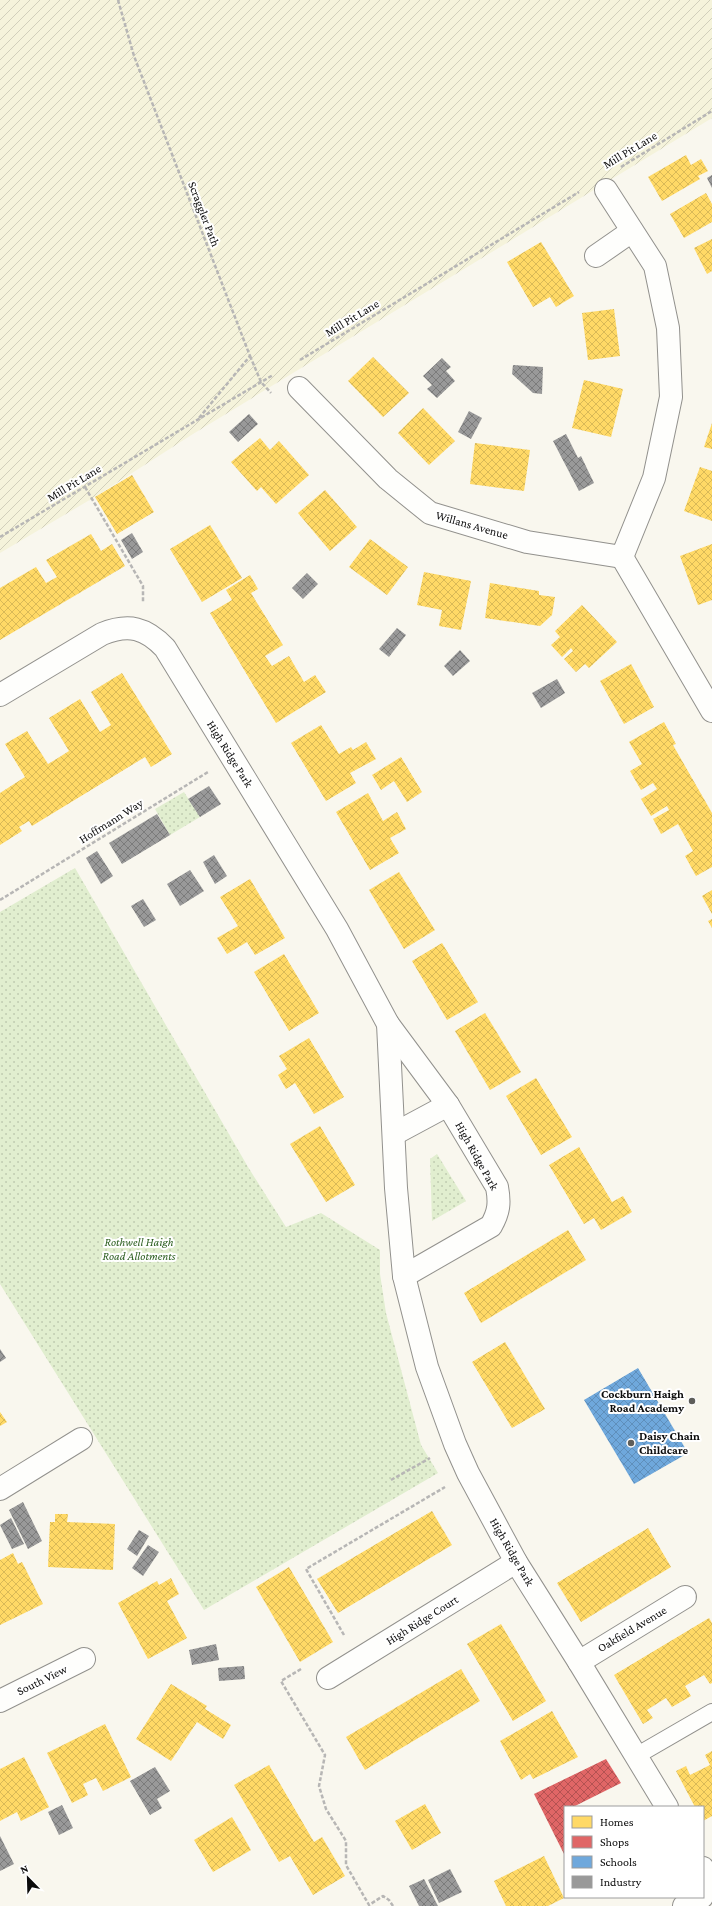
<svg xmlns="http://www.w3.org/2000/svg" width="712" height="1906" viewBox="0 0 712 1906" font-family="'Crimson Pro',serif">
<defs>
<pattern id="farmland-furrows" width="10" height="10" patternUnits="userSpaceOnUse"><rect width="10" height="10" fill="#f5f3db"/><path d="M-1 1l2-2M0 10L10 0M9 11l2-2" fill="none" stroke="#d1cfbb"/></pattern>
<pattern id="grass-dots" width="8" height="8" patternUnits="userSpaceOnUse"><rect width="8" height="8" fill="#e1eecf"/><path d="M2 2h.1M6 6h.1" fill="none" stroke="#c0cbb0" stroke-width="1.8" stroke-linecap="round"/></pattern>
<pattern id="homes-cross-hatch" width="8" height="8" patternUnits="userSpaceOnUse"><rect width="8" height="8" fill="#ffd966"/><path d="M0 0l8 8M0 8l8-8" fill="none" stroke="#d9b957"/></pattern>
<pattern id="shops-cross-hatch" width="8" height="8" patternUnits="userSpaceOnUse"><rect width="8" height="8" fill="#e06666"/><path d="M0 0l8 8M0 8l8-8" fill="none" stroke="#b45252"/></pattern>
<pattern id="schools-cross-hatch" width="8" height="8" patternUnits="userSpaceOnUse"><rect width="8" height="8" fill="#6fa8dc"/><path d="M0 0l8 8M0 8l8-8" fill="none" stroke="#5f8fbb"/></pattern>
<pattern id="industry-cross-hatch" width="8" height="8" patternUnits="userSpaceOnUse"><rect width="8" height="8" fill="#999"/><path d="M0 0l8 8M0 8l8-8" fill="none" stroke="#7b7b7b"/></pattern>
</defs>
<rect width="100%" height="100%" fill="#f9f7ee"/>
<polygon fill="url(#farmland-furrows)" points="0,0 712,0 712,118 193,434 93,498 0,553"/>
<g fill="url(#grass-dots)">
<polygon points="184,792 200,817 170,835 155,809"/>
<polygon points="75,868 248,1167 286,1227 321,1213 380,1250 380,1274 386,1313 421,1445 438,1473 204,1610 0,1284 0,912"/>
<polygon points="437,1154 466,1201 432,1221 430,1159"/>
</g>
<g fill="url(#homes-cross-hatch)">
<polygon points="686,155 691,165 701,159 708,171 698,176 700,179 662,201 648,177"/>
<polygon points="706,193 712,204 712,222 684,238 670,214"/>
<polygon points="712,239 712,271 707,274 694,248"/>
<polygon points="541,242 574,296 556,307 550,297 533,307 507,262"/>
<polygon points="614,309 620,356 588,360 582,313"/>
<polygon points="373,357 409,393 383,417 348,381"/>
<polygon points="584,380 623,389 611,437 572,428"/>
<polygon points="423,408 455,441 429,465 398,433"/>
<polygon points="712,423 712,449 704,447"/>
<polygon points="260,438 270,450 279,441 309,475 276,504 261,487 257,491 231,462"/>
<polygon points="475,443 530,450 524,491 470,484"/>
<polygon points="700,467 712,471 712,521 684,511"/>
<polygon points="132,475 154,512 117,534 95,497"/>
<polygon points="325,490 357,527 330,551 298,513"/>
<polygon points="210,525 242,578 202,602 170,549"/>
<polygon points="91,534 101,551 112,544 125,566 0,640 0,588 36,567 46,583 57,577 46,560"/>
<polygon points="370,539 408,567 387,595 349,567"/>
<polygon points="712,544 712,600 698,605 680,556"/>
<polygon points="424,572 471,581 461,630 439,626 442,610 417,605"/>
<polygon points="250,575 258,589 251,593 283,645 265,656 272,666 289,656 304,682 315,675 326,692 276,723 210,613 232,600 226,590"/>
<polygon points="490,583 539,591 539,595 555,597 552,615 540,626 485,618"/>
<polygon points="582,605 617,642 589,668 585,664 576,672 564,659 573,651 571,648 562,657 551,645 560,637 555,631"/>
<polygon points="631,664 654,707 624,724 600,681"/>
<polygon points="122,673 172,754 151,767 145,757 32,826 29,821 19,827 22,831 0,845 0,793 25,777 5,744 27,731 48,764 58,758 69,751 49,718 80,699 100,732 111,725 91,692"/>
<polygon points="664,722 676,744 673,745 712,813 712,867 696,876 685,856 693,851 678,824 661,834 653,819 669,810 667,806 651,816 641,799 657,789 653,783 641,790 630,771 642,764 629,742"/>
<polygon points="321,725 339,754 351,747 353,750 366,742 376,759 350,773 356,783 326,801 291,743"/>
<polygon points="401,757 422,792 407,802 394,781 381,790 372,775"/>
<polygon points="368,793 383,821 397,812 406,829 390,838 399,853 370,870 336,812"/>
<polygon points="399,872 435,930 404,949 369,890"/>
<polygon points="250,879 285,938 255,955 247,942 227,954 217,938 238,926 220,897"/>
<polygon points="712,890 712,914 702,896"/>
<polygon points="712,919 712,928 708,921"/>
<polygon points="442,943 478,1002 447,1020 412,961"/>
<polygon points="284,954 319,1013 289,1031 254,972"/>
<polygon points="485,1013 521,1072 490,1090 455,1031"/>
<polygon points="309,1038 344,1097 314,1114 295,1083 286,1089 278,1075 287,1069 279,1056"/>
<polygon points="536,1078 572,1137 541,1155 506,1096"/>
<polygon points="320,1126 355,1185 326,1202 290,1144"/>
<polygon points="579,1147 612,1202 623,1196 632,1212 601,1230 594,1218 584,1224 549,1165"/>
<polygon points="568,1230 586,1260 481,1323 464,1293"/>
<polygon points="505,1342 545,1409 512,1428 472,1362"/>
<polygon points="0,1412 7,1422 0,1426"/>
<polygon points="432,1511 452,1545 338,1613 317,1579"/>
<polygon points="55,1514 68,1514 67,1522 115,1524 113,1570 48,1567 50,1522 55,1522"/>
<polygon points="648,1528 671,1567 581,1622 557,1583"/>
<polygon points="13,1553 18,1564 22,1562 43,1604 0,1625 0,1560"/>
<polygon points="289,1567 333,1642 300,1662 256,1587"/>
<polygon points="171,1578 179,1594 167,1601 187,1638 148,1659 118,1603 157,1581 159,1585"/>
<polygon points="709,1618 712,1623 712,1683 710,1684 704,1675 685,1686 691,1696 672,1707 666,1698 647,1710 653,1718 643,1724 614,1675"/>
<polygon points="501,1624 546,1701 513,1721 467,1644"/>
<polygon points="461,1669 480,1701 365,1770 346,1737"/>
<polygon points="171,1684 207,1706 205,1709 231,1725 223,1739 197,1722 171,1761 136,1739"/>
<polygon points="552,1711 578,1757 533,1779 530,1774 521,1780 500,1741"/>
<polygon points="105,1724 131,1777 103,1791 96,1778 83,1784 88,1795 72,1803 47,1753"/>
<polygon points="712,1751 712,1816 703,1821 703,1807 695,1807 676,1771 686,1766 690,1775 710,1765 705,1755"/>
<polygon points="24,1757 49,1807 21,1821 17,1812 0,1821 0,1769"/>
<polygon points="269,1765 314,1842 322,1837 345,1876 313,1895 290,1856 279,1862 234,1785"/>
<polygon points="425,1804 441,1833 412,1850 395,1821"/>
<polygon points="232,1817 251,1850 213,1872 194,1840"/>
<polygon points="544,1856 564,1898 548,1906 506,1906 494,1881"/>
</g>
<polygon fill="url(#shops-cross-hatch)" points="606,1759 621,1783 573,1807 565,1807 565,1856 534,1794"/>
<polygon fill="url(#schools-cross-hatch)" points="638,1368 688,1453 634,1484 584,1400"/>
<g fill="url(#industry-cross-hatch)">
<polygon points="712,175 712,188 707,178"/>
<polygon points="442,358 451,367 446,371 455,381 437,398 427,389 432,385 423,376"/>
<polygon points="513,365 543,367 542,394 533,393 512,374"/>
<polygon points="469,411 482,418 471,439 458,432"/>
<polygon points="249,414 258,424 238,442 229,432"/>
<polygon points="566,434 578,458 581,456 594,483 579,491 553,441"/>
<polygon points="132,533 143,552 132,559 121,540"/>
<polygon points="307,573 318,584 303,599 292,588"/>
<polygon points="397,628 406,635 389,657 379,649"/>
<polygon points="460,650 470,661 453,676 444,666"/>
<polygon points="557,679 565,693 541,708 532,693"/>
<polygon points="209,786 221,804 200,817 188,799"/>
<polygon points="157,814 170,835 122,864 109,843"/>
<polygon points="97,851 113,876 101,884 86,858"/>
<polygon points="214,855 227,876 215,884 203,862"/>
<polygon points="190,870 204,891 180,906 167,884"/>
<polygon points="143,899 156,920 144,927 131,906"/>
<polygon points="0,1349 6,1358 0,1362"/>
<polygon points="23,1502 42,1541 28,1549 9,1510"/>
<polygon points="11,1518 24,1544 12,1549 0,1525"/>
<polygon points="139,1530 149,1536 137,1556 127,1549"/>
<polygon points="148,1545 159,1552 143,1576 132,1568"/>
<polygon points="216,1644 219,1660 192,1665 189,1650"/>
<polygon points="244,1666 245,1679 219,1681 218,1668"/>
<polygon points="155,1767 170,1791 157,1799 162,1808 150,1815 130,1781"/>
<polygon points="62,1805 73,1828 59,1835 48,1812"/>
<polygon points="0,1836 14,1864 0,1871"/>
<polygon points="450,1869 462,1892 439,1903 428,1880"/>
<polygon points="424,1879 438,1906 419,1906 409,1886"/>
</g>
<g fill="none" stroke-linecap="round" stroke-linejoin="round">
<defs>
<polyline id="service" points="636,1756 712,1712"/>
<g id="minor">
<polyline points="596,256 632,231"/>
<polyline points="299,388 388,479 430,513 527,542 622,557 654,478 671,397 668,328 655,266 606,190"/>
<polyline points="622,557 712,711"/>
<path d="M0,695L102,634C129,623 146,628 165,648L337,929L388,1024L396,1188L404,1276L427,1367L455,1444L468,1473L516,1562L579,1662L667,1807"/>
<path d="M388,1024L448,1105L497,1187C500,1203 499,1212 491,1226L404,1276"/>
<polyline points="394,1134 448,1105"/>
<polyline points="0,1489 81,1439"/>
<polyline points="579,1662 685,1597"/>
<polyline points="328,1678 516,1562"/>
<polyline points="0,1701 84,1659"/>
<polyline points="703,1868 712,1883"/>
</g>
<polyline id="tertiary" points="684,1906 702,1897"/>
</defs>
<use href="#service" stroke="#92918d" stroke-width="18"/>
<use href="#minor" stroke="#92918d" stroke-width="24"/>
<use href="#tertiary" stroke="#92918d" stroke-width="24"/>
<g stroke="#b7b6b5" stroke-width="2.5" stroke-dasharray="4 2" stroke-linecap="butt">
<polyline points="118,0 134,56 250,356 199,418"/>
<polyline points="621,167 712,111"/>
<polyline points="250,356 261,382 271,393"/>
<polyline points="300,360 579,192"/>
<polyline points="85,487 143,586 143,602"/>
<polyline points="0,537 273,375"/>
<polyline points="0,900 208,772"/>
<polyline points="391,1480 430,1458"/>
<polyline points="344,1635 306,1569 445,1487"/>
<polyline points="301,1669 281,1681 325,1755 319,1786 326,1809 346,1841 346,1865 369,1905 383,1896 389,1900 393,1906"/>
</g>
<use href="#service" stroke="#fefefc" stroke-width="16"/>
<use href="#minor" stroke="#fefefc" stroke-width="22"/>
<use href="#tertiary" stroke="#fefefc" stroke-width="22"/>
</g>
<g fill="#5e5e5a" stroke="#fff" stroke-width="1.5">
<circle cx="692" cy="1401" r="4"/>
<circle cx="631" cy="1443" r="4"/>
</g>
<g text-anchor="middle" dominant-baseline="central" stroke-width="4" stroke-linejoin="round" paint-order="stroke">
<g font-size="12" fill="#0b0b0b" stroke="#fff">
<text transform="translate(630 150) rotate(-31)">Mill Pit Lane</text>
<text transform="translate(204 214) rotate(69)">Scraggler Path</text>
<text transform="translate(352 318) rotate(-31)">Mill Pit Lane</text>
<text transform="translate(74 483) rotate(-31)">Mill Pit Lane</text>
<text transform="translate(472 525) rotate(16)">Willans Avenue</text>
<text transform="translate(230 754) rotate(58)">High Ridge Park</text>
<text transform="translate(111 821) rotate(-32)">Hoffmann Way</text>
<text transform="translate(477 1156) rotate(61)">High Ridge Park</text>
<text transform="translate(512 1552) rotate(60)">High Ridge Park</text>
<text transform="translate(422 1620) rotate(-32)">High Ridge Court</text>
<text transform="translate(632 1629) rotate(-31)">Oakfield Avenue</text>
<text transform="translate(42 1680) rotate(-26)">South View</text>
</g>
<g font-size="12" font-style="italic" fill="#2b5e1f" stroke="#fff">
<text x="139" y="1242">Rothwell Haigh<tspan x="139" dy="14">Road Allotments</tspan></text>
</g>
<g font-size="12" font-weight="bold" fill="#0b0b0b" stroke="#fff" text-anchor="end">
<text x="684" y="1394">Cockburn Haigh<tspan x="684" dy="14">Road Academy</tspan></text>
<text x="639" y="1436" text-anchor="start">Daisy Chain<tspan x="639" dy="14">Childcare</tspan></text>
</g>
</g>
<rect x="564" y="1806" width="140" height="92" fill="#ffffff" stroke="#9d9d9d"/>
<rect x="572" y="1816" width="20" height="12" fill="#ffd966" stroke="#9d9d9d"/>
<text x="600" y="1826" font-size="12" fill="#0b0b0b">Homes</text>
<rect x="572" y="1836" width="20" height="12" fill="#e06666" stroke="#9d9d9d"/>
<text x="600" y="1846" font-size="12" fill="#0b0b0b">Shops</text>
<rect x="572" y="1856" width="20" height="12" fill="#6fa8dc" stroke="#9d9d9d"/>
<text x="600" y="1866" font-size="12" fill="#0b0b0b">Schools</text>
<rect x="572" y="1876" width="20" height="12" fill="#999999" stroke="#9d9d9d"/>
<text x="600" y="1886" font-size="12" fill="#0b0b0b">Industry</text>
<g transform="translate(28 1878) rotate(337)" stroke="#ffffff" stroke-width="3" paint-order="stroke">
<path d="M0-3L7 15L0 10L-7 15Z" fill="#0b0b0b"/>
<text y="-6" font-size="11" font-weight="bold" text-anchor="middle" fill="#0b0b0b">N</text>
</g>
</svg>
